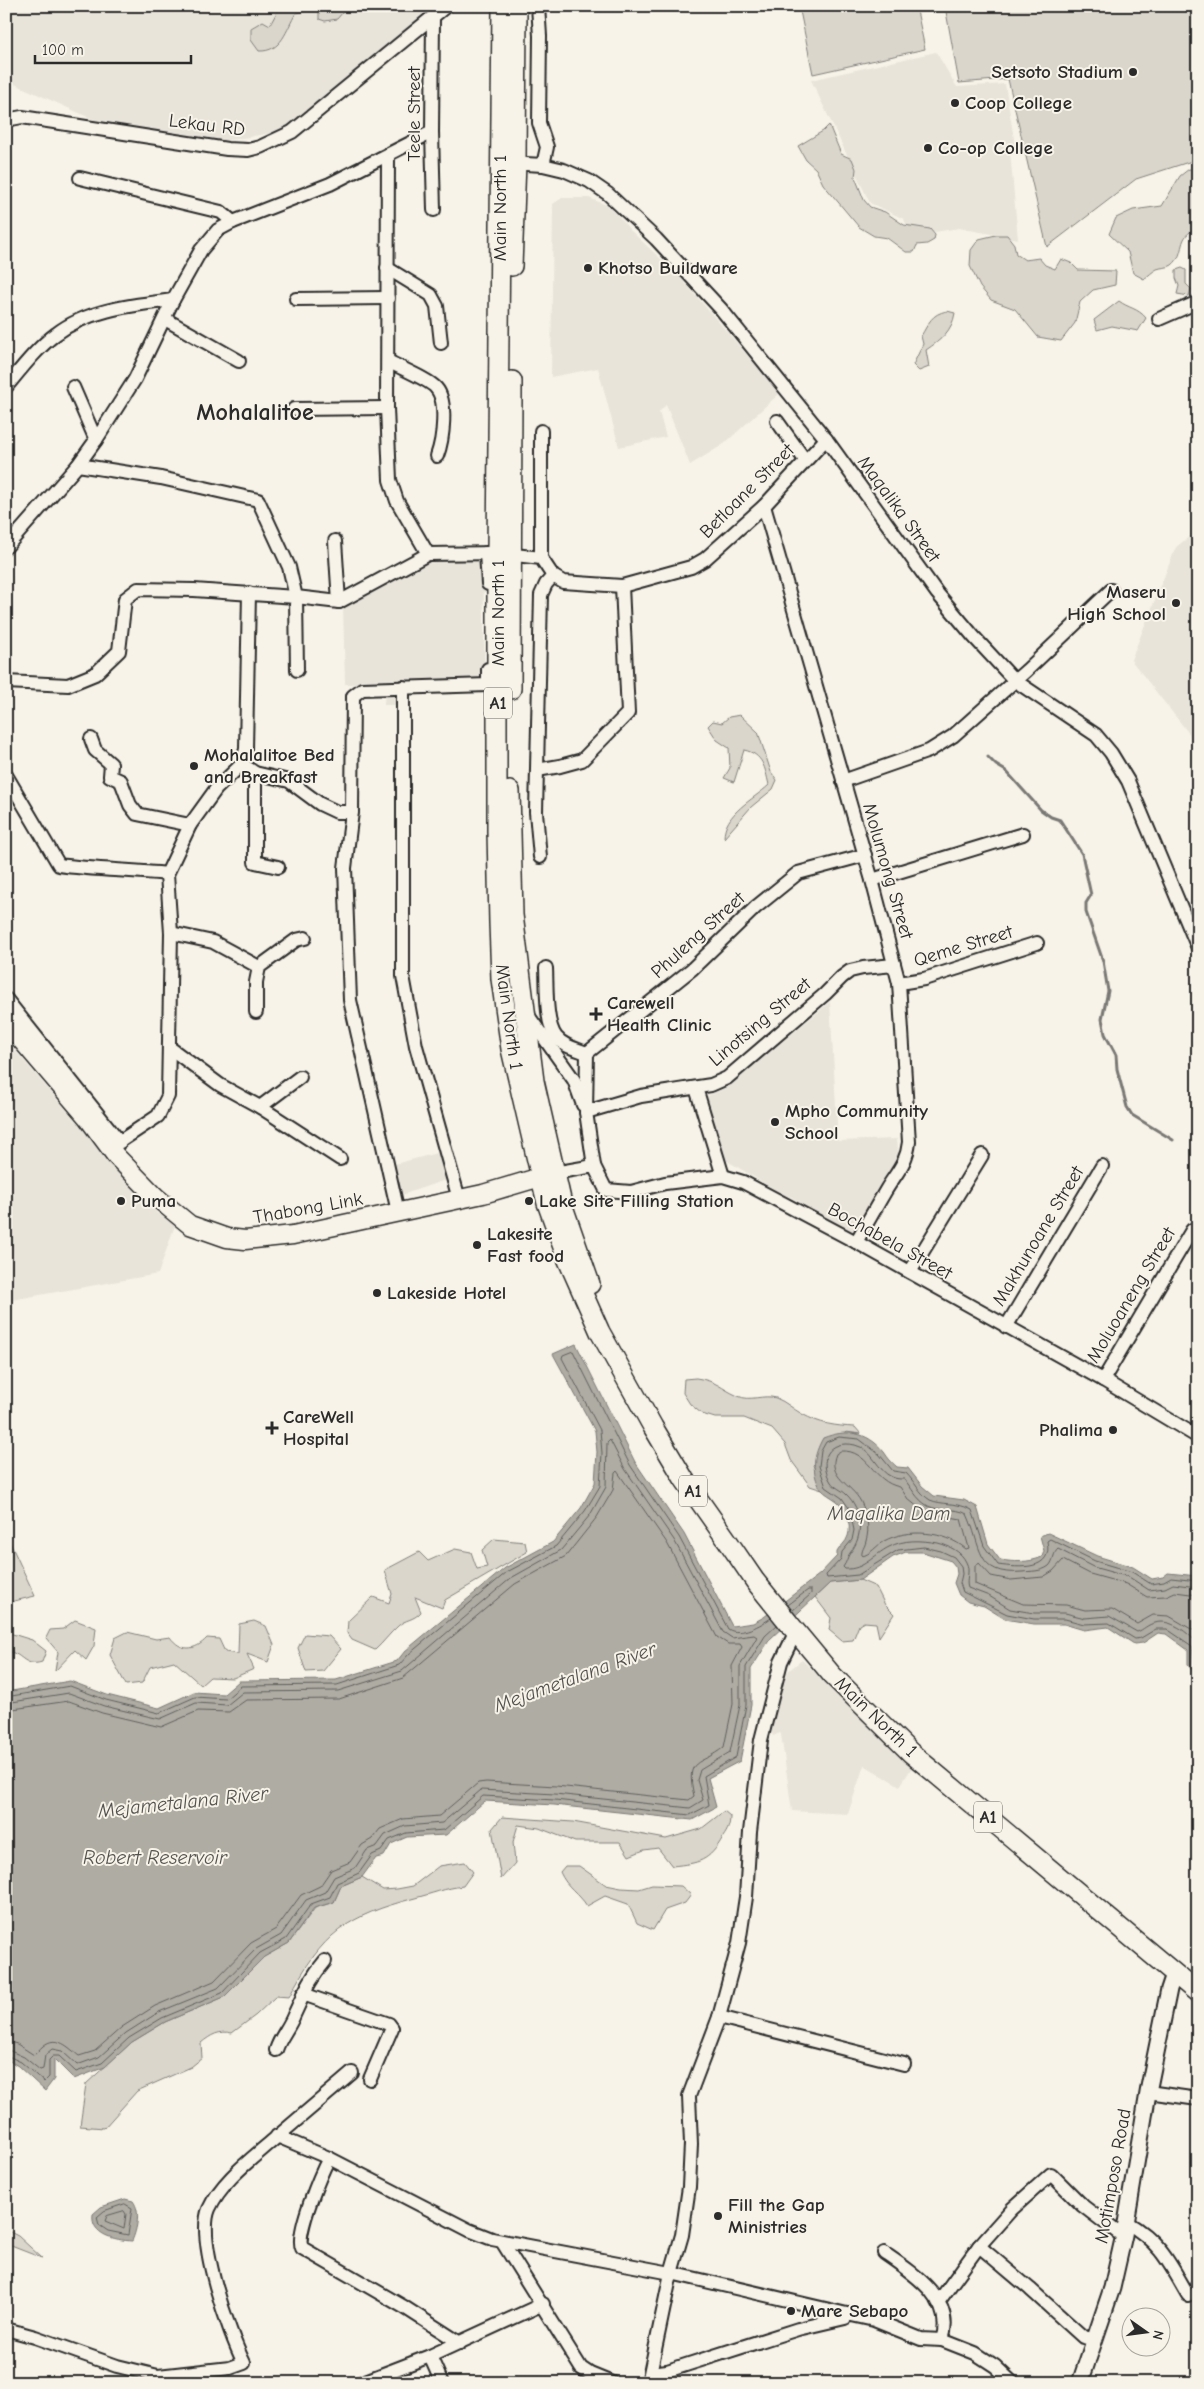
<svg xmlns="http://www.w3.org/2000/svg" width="1204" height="2389" viewBox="0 0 1204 2389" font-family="'Comic Neue',sans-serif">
<rect width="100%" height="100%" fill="#f7f3e8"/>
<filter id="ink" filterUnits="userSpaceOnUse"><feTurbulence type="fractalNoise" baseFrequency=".02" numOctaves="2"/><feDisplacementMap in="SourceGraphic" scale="10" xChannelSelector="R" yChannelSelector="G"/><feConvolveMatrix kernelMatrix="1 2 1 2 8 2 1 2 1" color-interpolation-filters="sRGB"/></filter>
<g filter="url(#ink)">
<g fill="#e8e4da">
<polygon points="6,6 437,6 283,131 208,144 99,122 6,80"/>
<polygon points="936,52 957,87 1005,84 1015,145 1010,151 1018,239 959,228 911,236 904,219 870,203 811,80"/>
<polygon points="562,198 589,198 611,207 630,230 678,275 780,393 724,444 690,465 666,405 659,412 666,437 619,447 598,368 551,377 553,204"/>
<polygon points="1198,530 1198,745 1131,660 1176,547"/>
<polygon points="483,556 485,682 345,684 343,605 419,564"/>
<polygon points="385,689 400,690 400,705 384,705"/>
<polygon points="830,1002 838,1141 897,1139 899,1159 852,1233 791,1197 782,1194 724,1159 706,1104 707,1096 728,1087"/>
<polygon points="6,1040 131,1185 157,1213 175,1225 158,1274 6,1301"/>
<polygon points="448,1150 457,1176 387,1200 380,1168"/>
<polygon points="802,1660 913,1766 900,1786 864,1765 848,1814 792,1811 781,1734 780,1733 773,1736 770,1730 788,1671"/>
</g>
<g fill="#dad6cc" stroke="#82807c">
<path d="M293,6H309L307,11L296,13C286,30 282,52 259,51L251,40V28L263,21L270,25L278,10Z"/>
<polygon points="319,6 348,6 337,19 325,21 319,19"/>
<polygon points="799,6 916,6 925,49 813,74"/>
<polygon points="945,6 1198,6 1198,159 1136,179 1047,247 1008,79 959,83"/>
<polygon points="829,125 841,154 852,159 856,169 855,177 864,200 870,207 885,212 904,225 930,229 935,235 934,240 927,244 917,245 914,252 906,252 887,238 874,236 859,227 823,184 816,169 806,160 798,146 823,131"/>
<path d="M1189,169L1198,170V228C1175,236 1187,253 1172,265C1168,268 1162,267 1157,269C1153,271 1148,276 1144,279L1133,273L1128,252L1109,234L1116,218L1133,210L1162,206L1180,176Z"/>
<polygon points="996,235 1007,235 1014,244 1016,254 1025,260 1039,258 1045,265 1055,269 1061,259 1071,263 1078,270 1116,271 1115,285 1093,290 1080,302 1075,323 1061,341 1038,337 1015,309 991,300 980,287 970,266 971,250 979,239"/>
<polygon points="1182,268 1186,270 1186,284 1191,289 1189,296 1177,294 1179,286 1176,278 1176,270"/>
<path d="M1119,301C1128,308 1138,308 1146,318L1138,331L1112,326L1097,330L1094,320Z"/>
<path d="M947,311L955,313C952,331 941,340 926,350L929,367L919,371L913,365L923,344L921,336C929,323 931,314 947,311Z"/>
<path d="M740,715L758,732L771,772L777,780L773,789L751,807L724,838C724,813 753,800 769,785C765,768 763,754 744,750L734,782L724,778L730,768L729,748L717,740L708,726L713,721L722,723L729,717Z"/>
<path d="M696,1378C717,1381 720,1388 738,1396C750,1402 763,1394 776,1398C786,1402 793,1409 802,1414C820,1424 835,1426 855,1427L861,1434L846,1432L813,1465L822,1490L810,1486L791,1460L785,1444L772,1429L744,1418H715L702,1414L690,1404L683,1393L684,1379Z"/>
<polygon points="6,1534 35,1596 6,1603"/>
<path d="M494,1539L525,1542L527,1552L445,1600L442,1608L415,1597L421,1612C413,1621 405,1619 398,1626C389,1634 384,1642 375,1650L352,1640L347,1633L348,1621L373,1597L389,1603L392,1594L385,1570L419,1552L428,1561L455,1549L471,1552L477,1569L487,1567L482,1550Z"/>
<polygon points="860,1580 876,1587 885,1605 894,1614 879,1637 876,1623 864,1622 859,1625 853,1640 842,1641 829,1630 831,1618 815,1597 830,1583"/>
<polygon points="75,1620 96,1628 94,1646 86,1660 75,1650 55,1671 58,1652 46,1638 50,1630 63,1629"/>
<path d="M254,1621L266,1626L274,1645L268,1662L247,1654L254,1669L233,1678L210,1677L201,1685L174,1661L150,1667L142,1683L126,1685L110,1655L115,1638L127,1632L156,1639L170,1637C181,1652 195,1651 207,1638L219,1639L225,1652L238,1654L239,1624Z"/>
<path d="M6,1632L32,1640L46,1651L42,1662C23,1668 22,1651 6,1652Z"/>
<polygon points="305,1634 329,1636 341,1649 323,1671 306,1672 298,1648"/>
<path d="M724,1811L730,1816C730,1825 728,1830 723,1837C709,1862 699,1863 672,1866L658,1848L644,1850L629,1856L620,1842H575L539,1828L518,1825L513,1842L515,1863L501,1879L492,1829L502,1817L573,1822L666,1839L701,1829Z"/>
<path d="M465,1862L473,1872L463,1886C446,1888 431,1894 415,1898C347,1916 322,1933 289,1997L276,1996L256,2015L232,2033C219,2030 211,2035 201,2043L202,2058L191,2067L137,2091L104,2128L80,2126L86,2084L132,2042L165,2022L224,1997L264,1957L289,1943L315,1908L334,1902L341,1886L362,1877L383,1890L397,1889L413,1886L439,1866Z"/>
<path d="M565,1866H579L606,1885L621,1888L639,1889L652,1885L681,1886L691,1895L685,1903L665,1910L653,1930L637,1923L628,1904L605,1896L587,1906C578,1892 567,1888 560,1872Z"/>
<polygon points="6,2230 18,2236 42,2258 6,2244"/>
</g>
<g fill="#afaca4" stroke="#7a7874">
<path d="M576,1344L635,1462L684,1534L732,1626L753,1623L764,1617L820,1574L837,1556V1552C840,1546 846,1543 848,1536C852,1525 846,1508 837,1501C832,1497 825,1494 821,1489C810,1472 814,1454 823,1438C846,1429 867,1431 884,1452C888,1458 891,1462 897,1467L908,1468L922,1486L934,1496L964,1500L977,1507L988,1544L1000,1560C1013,1562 1029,1563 1042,1557L1044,1551L1040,1536L1048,1533L1097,1556L1133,1567L1152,1579L1163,1577L1168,1573L1198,1576V1677L1188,1665V1650L1166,1634L1158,1633L1143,1643L1134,1644L1108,1627L1084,1630L1064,1624H1034L1005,1619L984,1606L968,1602L959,1595L954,1583L957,1574L956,1567L951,1561L923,1552H906L893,1557L860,1580L830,1583L770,1639L751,1669V1705L740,1761L708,1778L716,1807L692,1820L554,1805L485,1801L446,1835L407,1837L391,1844L384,1856L376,1858L362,1877L341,1886L334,1902L314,1908L289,1943L264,1957L224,1997L165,2022L132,2042L105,2067L74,2079L54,2059V2079L45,2091L18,2066L6,2059V1692L70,1681L107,1695L159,1708L194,1692L224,1694L239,1681L336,1680L397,1661L405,1651L505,1568L553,1542L581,1508L595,1483L597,1452L595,1431L553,1354Z"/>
<path d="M125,2199L133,2201C141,2212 137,2229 132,2241C115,2240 90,2235 93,2214L101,2207Z"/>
</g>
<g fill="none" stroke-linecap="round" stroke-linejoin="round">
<g stroke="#605f5b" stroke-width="1">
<path d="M841,1451C869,1449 872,1482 900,1487L908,1499L924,1512L961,1519L969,1548L966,1549C945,1531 908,1528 884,1541C877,1545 870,1555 862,1556C861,1550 865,1547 866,1541C870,1528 867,1514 861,1502C852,1484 826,1477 836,1454Z"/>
<path d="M1198,1581L1171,1578L1164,1582L1151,1584L1132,1572L1095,1561L1050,1539L1047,1541C1054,1571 1019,1568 998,1565L984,1546L972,1510C958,1502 941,1505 930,1500C919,1493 915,1482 906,1473L893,1471L879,1454L859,1439L839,1437L826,1442L821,1451L819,1466L826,1487L842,1498L849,1508L854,1530L852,1540L842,1552L841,1559L826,1575L827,1578L858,1575L898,1550L924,1547L941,1551L954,1557L961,1566L962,1574L960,1583L963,1592L1007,1614L1034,1619H1065L1084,1624L1109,1623L1135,1639L1141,1638L1156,1629H1167L1192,1646L1194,1664L1198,1670"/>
<path d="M1198,1587L1173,1584L1165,1588L1149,1590L1129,1577L1093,1567L1058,1549C1053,1553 1054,1561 1049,1566C1041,1572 1031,1571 1022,1572C975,1576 982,1546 967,1514C955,1507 940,1512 928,1506C916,1499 912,1488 904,1479C900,1479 896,1479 892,1477C877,1471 873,1449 855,1445C829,1439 817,1460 831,1482C834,1487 842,1490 846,1494C863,1510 864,1536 850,1553C847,1557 847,1562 843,1567L845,1569C864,1570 873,1555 889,1547C904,1539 921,1540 938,1543C949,1546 961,1551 966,1562C971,1571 965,1580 968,1588L989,1596L1010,1609L1034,1613H1065L1085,1618L1109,1616L1137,1632C1143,1630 1148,1624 1155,1623C1170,1618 1189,1633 1198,1644"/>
<polyline points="1198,1595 1175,1592 1166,1596 1147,1597 1126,1584 1090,1574 1063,1560 1053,1571 1043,1577 1011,1580 991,1576 979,1563 975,1565 975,1584 1023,1604 1066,1605 1085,1610 1112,1609 1137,1624 1153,1615 1169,1616 1198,1633"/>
<polyline points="788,1605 808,1590 811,1590 811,1594 792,1611"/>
<path d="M6,1697L70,1686L106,1700L159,1713L195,1697L226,1699L241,1686L337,1685L399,1665L409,1654L507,1572L556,1546L585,1511L600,1486L602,1453L600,1430L562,1358L563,1355L573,1351L630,1465L679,1537L728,1629C740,1637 761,1625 771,1618"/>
<polyline points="6,1703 69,1693 104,1706 160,1719 196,1703 227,1705 243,1692 338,1691 402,1671 511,1578 561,1550 590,1515 606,1487 607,1443 610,1440 625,1469 674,1540 723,1632 732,1638 754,1635 757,1637 740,1666 740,1705 730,1752 700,1770 697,1780 703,1800 690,1808 555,1794 481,1790 442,1823 405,1826 385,1835 377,1846 367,1850 355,1868 334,1877 325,1892 306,1900 281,1935 256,1949 218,1988 159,2012 126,2033 99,2057 77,2065 62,2051 52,2049 45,2055 43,2069 40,2070 24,2057 6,2049"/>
<path d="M6,1710L69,1701L102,1713L161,1727L198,1711L229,1712L246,1700L339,1699L403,1678L515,1584L566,1556L597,1517L613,1490L615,1473L617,1471L667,1543L717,1637L728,1644H740L742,1647L732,1666L733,1704L724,1747C699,1767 685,1756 694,1796L689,1800L556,1786L486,1782L478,1783L439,1816L403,1819L380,1829L372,1839L362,1845L350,1862L331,1870L320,1886L301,1895L276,1929L251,1943L214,1981L155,2006L122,2027L95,2051L79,2056C69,2048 57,2034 43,2046C39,2049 37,2053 34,2055L17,2044L6,2041"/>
<polyline points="6,2055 21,2062 44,2082 49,2077 49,2060 53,2056 59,2056 76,2072 102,2063 129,2038 162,2018 222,1993 260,1953 286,1939 311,1904 330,1897 337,1883 359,1873 372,1855 381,1851 389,1840 406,1833 444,1830 483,1796 555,1800 690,1815 709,1805 704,1776 736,1757 746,1705 746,1667 765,1636 777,1625"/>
<polygon points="125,2204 132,2208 128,2235 108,2231 99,2225 97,2217 104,2211"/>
<polygon points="124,2211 126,2214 124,2229 105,2221 107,2216"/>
</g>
<polyline stroke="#7a7874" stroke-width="3" points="988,757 996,765 1006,771 1041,810 1051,817 1060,820 1082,854 1091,895 1086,903 1086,912 1103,961 1108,991 1102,1019 1105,1034 1116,1055 1117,1069 1127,1107 1132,1115 1173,1140"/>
<defs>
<g id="minor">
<polyline points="538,6 540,36 539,123 547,147 543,165"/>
<polyline points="433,18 432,132 434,210"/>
<polyline points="6,120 22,117 227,149 248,150 260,147 292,132 446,6"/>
<polyline points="388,156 387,408 390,480 397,501 428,554"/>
<polyline points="508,163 543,165 564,170 589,181 608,194 656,239 721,309 826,439 937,593 974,637 1014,680 1096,735 1111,753 1128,781 1198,948"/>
<polyline points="80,178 221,212 233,222"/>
<polyline points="387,268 431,295 437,306 441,343"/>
<polyline points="296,299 388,298"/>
<polyline points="165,319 239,361"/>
<polyline points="1159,319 1198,302"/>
<path d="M388,361C398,367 430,380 436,388C448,401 443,440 437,456"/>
<path d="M6,387C21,369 37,348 56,334C88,309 134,305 173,300"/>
<polyline points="73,387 96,440"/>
<polyline points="294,409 387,408"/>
<polyline points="777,421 805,460"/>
<polyline points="541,431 541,558"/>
<polyline points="78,465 161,478 258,500 289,567 296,597 339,602 428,554 497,553 541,558 553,576 563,582 622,586 691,567 705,559 764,506 826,439"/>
<path d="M764,506L872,880L899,983L909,1142C907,1163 896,1173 886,1190C876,1207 866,1225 856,1242"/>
<polyline points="335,541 339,602"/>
<polyline points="6,547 78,465 96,440 135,379 173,300 201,250 218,230 233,222 330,184 432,132"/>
<polyline points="486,553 488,584"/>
<polyline points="6,682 68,685 95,674 119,651 125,599 138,589 194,590 296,597 297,670"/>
<polyline points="403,687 403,976 416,1046 459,1199"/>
<polyline points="91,739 95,750 111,764 110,776 121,781 130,805 137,814 190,825"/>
<polyline points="242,764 255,773 289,781 320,804 337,812 352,812"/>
<polyline points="537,770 560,766 582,760 628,713 622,586"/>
<polyline points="255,773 255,862 278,867"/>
<path d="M6,775L59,865C95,870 131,870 167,874"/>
<polyline points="843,781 929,751 953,736 1027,670 1111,590"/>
<polyline points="540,857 536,812 541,595 546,584 553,576"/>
<polyline points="872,880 1023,834"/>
<polyline points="171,933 213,942 259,967"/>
<path d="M546,968C547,986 545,1023 556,1037C563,1046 576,1049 587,1053"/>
<polyline points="899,983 924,979 1037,943"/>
<polyline points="6,999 120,1142"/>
<polyline points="256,1012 256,982 259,967 296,940 305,938"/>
<polyline points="527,1014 574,1080 583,1105"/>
<polyline points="170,1048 220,1085 260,1107 340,1159"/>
<polyline points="696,1088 723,1176"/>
<polyline points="260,1107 300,1077"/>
<polyline points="586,1112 641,1096 711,1085 727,1078 825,994 842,977 850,971 863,968 894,965"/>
<polyline points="110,1148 158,1116 168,1096 171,933 167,874 190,825 216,789 242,764 246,749 249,593"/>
<polyline points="594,1166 586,1112 587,1053 692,969 756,907 798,873 865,855"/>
<polyline points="554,1173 594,1166 606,1190 631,1192 665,1183 723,1176 743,1182 856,1242 1103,1380 1198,1437"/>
<polyline points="398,1212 350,1000 345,868 352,812 353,696 362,689 488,685 488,669"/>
<polyline points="910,1272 982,1155"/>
<polyline points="1006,1327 1102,1166"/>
<polyline points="1103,1380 1192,1230"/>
<polyline points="303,1994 389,2024 392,2028 370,2079"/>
<polyline points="719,2017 904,2064"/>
<path d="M276,2050C280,2037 289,2028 294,2015C305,1992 308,1981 325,1961"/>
<polyline points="1148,2092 1198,2099"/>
<polyline points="277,2136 329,2158 469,2230 492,2239 671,2273 847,2314"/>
<path d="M329,2158C321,2173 295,2234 302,2248L404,2307L460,2343"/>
<path d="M1126,2222C1160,2242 1169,2262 1188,2295"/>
<polyline points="503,2243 581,2368 590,2374 612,2383"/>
<polyline points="979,2246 1030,2289 1083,2337 1095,2340"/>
<path d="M884,2253C913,2273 956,2300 942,2340"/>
<polyline points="939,2301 979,2246 1012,2209 1051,2174 1083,2206 1117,2232 1124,2235"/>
<path d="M6,2329L35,2337L117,2366L158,2376L230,2368L244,2363C229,2333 196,2240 209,2209C221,2182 249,2161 271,2142C298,2119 325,2096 352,2073"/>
<polyline points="430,2356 442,2383"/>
<polyline points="651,2373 667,2371 798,2329 845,2318 847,2314 874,2320 921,2339 942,2340 975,2353 995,2366 1013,2383"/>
<polyline points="360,2383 430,2356 543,2304"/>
<polyline points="648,2383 671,2273 682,2235 689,2187 691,2144 689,2096 719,2017 739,1943 746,1897 750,1832 761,1740 781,1662 796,1631"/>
</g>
<polyline id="tertiary" points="1080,2383 1112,2288 1124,2235 1149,2087 1169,1989 1174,1974"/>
<polyline id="secondary" points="6,1022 87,1117 116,1156 156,1197 190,1225 227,1238 245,1240 293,1235 483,1194 554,1173"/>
<g id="primary">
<polyline points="502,6 497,553 497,831 499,923 501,979 511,1049 547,1203 567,1258 600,1332 653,1427 684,1479 727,1540 755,1581 792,1627 832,1675 911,1753 1198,1993"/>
<polyline points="512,266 516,163 517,6"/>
<polyline points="511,689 512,381"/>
<polyline points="510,791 513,915 534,1081 562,1204 590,1284"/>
</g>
</defs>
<use href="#minor" stroke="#2b2b2b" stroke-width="16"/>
<use href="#tertiary" stroke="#2b2b2b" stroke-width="19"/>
<use href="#secondary" stroke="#2b2b2b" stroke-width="21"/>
<use href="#primary" stroke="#2b2b2b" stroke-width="22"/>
<use href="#minor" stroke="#f7f3e8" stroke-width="12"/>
<use href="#tertiary" stroke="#f7f3e8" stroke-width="15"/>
<use href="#secondary" stroke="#f7f3e8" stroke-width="18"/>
<use href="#primary" stroke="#f7f3e8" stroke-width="19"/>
</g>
</g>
<g fill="#2b2b2b" stroke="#f7f3e8" stroke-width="2">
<circle cx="1133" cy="72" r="5"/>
<circle cx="955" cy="103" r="5"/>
<circle cx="928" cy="148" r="5"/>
<circle cx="588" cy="268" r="5"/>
<circle cx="1176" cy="603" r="5"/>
<circle cx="194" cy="766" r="5"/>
<path d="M593.5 1006.5h5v5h5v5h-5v5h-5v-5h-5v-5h5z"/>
<circle cx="775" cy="1122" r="5"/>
<circle cx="121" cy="1201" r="5"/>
<circle cx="529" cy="1201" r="5"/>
<circle cx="477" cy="1245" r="5"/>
<circle cx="377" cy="1293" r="5"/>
<path d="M269.5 1420.5h5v5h5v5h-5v5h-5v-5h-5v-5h5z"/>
<circle cx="1113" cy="1430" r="5"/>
<circle cx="718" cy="2216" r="5"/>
<circle cx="791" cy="2311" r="5"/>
</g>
<g text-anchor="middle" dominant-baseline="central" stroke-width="4" stroke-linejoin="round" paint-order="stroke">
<g fill="#f7f3e8" stroke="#686764" stroke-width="1">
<rect x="484" y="687.5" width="28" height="31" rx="4"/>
<rect x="679" y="1475.5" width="28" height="31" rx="4"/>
<rect x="974" y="1801.5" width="28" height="31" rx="4"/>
</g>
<g font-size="18" font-weight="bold" fill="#2b2b2b">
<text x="498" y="703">A1</text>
<text x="693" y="1491">A1</text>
<text x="988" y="1817">A1</text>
</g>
<g font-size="19" font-weight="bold" fill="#2b2b2b" stroke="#f7f3e8" text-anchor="start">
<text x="1123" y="72" text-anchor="end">Setsoto Stadium</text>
<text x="965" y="103">Coop College</text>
<text x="938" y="148">Co-op College</text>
<text x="598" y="268">Khotso Buildware</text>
<text x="1166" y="592" text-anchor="end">Maseru<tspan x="1166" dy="22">High School</tspan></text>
<text x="204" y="755">Mohalalitoe Bed<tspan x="204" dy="22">and Breakfast</tspan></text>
<text x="607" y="1003">Carewell<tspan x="607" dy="22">Health Clinic</tspan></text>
<text x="785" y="1111">Mpho Community<tspan x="785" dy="22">School</tspan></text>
<text x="131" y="1201">Puma</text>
<text x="539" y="1201">Lake Site Filling Station</text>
<text x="487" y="1234">Lakesite<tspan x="487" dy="22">Fast food</tspan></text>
<text x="387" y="1293">Lakeside Hotel</text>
<text x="283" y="1417">CareWell<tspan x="283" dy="22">Hospital</tspan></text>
<text x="1103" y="1430" text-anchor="end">Phalima</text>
<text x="728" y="2205">Fill the Gap<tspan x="728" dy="22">Ministries</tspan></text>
<text x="801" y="2311">Mare Sebapo</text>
</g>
<g font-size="19" fill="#2b2b2b" stroke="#f7f3e8">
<text transform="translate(414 114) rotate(-90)">Teele Street</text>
<text transform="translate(207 125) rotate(7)">Lekau RD</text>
<text transform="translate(500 208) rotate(-90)">Main North 1</text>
<text transform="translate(747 491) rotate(-45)">Betloane Street</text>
<text transform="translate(899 509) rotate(54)">Maqalika Street</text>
<text transform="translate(498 613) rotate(-90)">Main North 1</text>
<text transform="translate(888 871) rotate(74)">Molumong Street</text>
<text transform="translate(698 935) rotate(-42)">Phuleng Street</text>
<text transform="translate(963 946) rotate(-17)">Qeme Street</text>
<text transform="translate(509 1017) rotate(82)">Main North 1</text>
<text transform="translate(760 1022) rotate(-40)">Linotsing Street</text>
<text transform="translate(308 1208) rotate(-10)">Thabong Link</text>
<text transform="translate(1038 1236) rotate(-59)">Makhunoane Street</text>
<text transform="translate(890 1241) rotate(29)">Bochabela Street</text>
<text transform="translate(1131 1295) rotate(-59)">Moluoaneng Street</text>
<text transform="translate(876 1717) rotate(44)">Main North 1</text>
<text transform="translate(1113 2176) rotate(-80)">Motimposo Road</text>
</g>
<g font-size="20" font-style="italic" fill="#53524f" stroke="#f7f3e8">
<text x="889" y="1513">Maqalika Dam</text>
<text transform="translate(575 1677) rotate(-20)">Mejametalana River</text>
<text transform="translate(183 1802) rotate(-6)">Mejametalana River</text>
<text x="155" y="1857">Robert Reservoir</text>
</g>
<g font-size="24" font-weight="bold" fill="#2b2b2b" stroke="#f7f3e8">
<text x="255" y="412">Mohalalitoe</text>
</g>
</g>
<rect width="1204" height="2389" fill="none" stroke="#f7f3e8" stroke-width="25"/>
<rect x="12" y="12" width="1179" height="2364" fill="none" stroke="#2b2b2b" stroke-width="2" filter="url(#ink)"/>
<g transform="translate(1146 2332) rotate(104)"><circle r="24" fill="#f7f3e8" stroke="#a5a39c"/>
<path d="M0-4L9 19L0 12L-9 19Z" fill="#2b2b2b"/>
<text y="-8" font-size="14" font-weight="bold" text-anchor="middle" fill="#2b2b2b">N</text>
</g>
<path d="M35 55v8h156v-8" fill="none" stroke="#2b2b2b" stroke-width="2.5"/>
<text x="42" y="55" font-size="15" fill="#2b2b2b" stroke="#f7f3e8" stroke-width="4" paint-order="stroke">100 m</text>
</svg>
